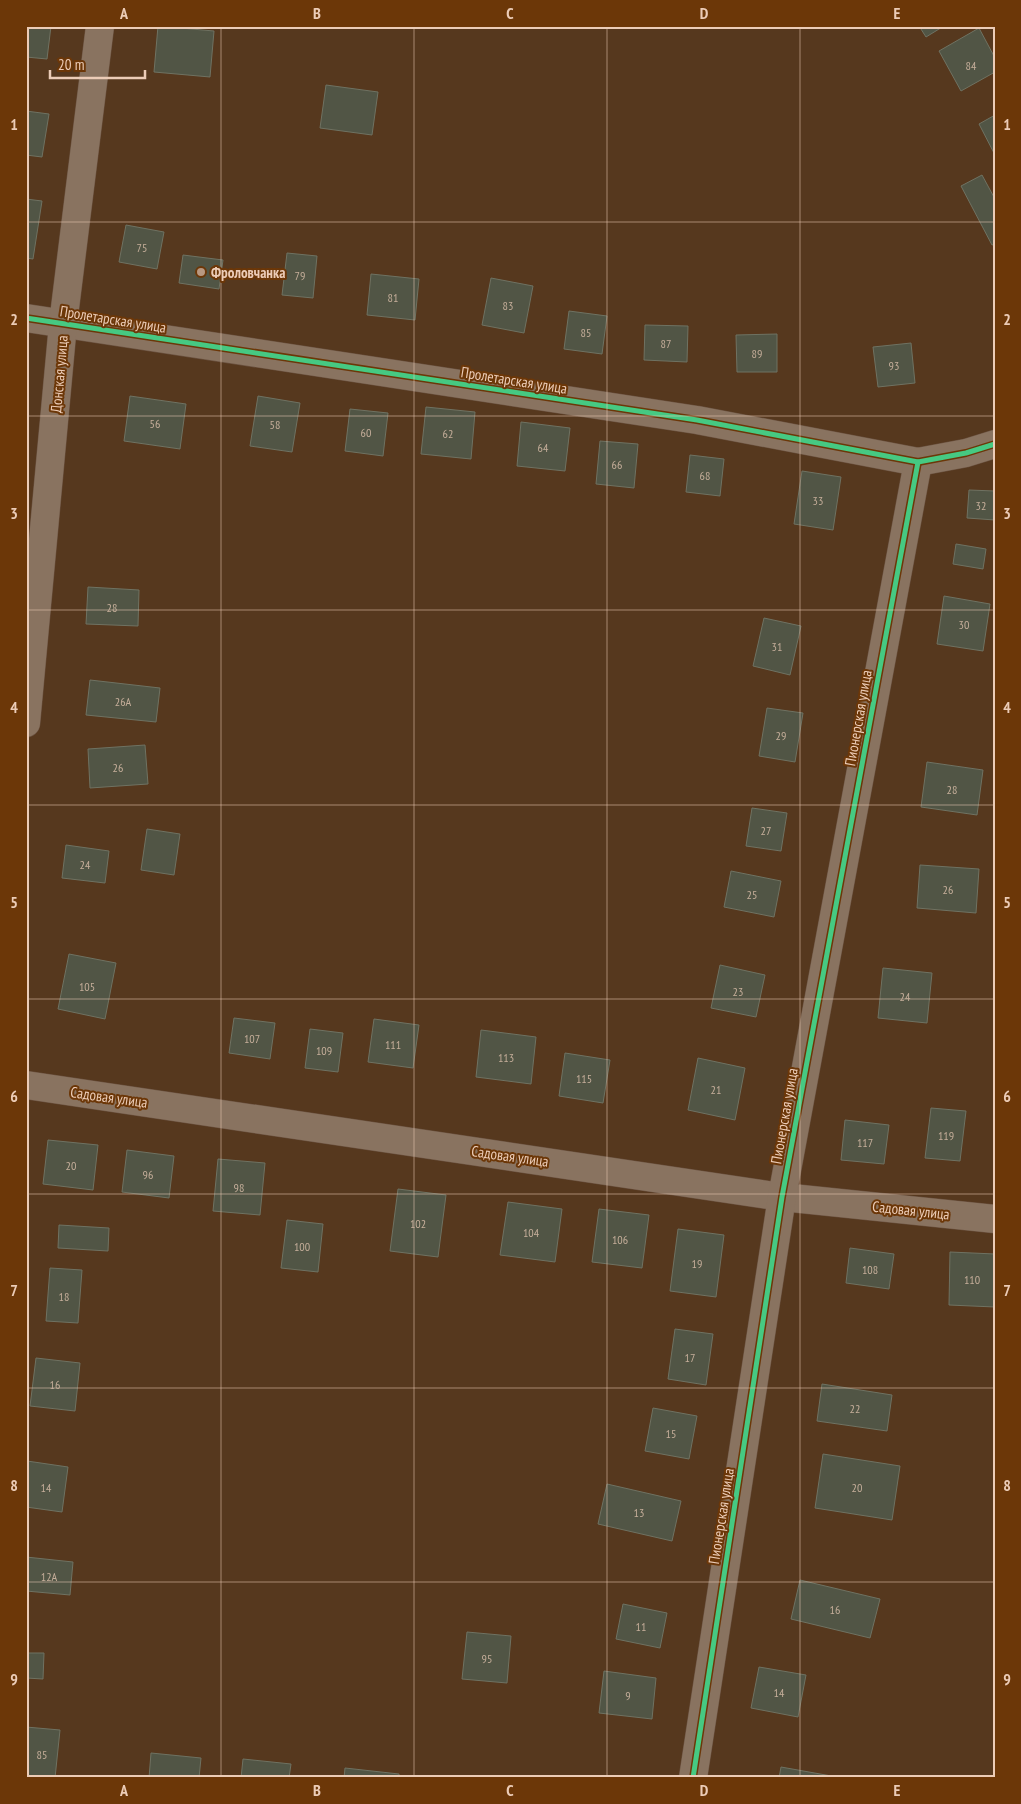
<svg xmlns="http://www.w3.org/2000/svg" width="1021" height="1804" viewBox="0 0 1021 1804" font-family="'PT Sans Narrow',sans-serif">
<rect width="100%" height="100%" fill="#56381e"/>
<g fill="#515545" stroke="#6f7262">
<polygon points="26,26 51,26 47,59 26,57"/>
<polygon points="158,26 214,31 210,77 154,72"/>
<polygon points="919,26 944,26 926,37"/>
<polygon points="979,28 995,58 995,72 961,91 939,51"/>
<polygon points="326,85 378,92 372,135 320,128"/>
<polygon points="26,111 49,114 42,157 26,155"/>
<polygon points="995,115 995,155 979,124"/>
<polygon points="982,175 995,199 995,244 992,245 961,186"/>
<polygon points="26,199 42,201 33,259 26,258"/>
<polygon points="126,225 164,232 157,269 119,262"/>
<polygon points="287,253 317,256 313,298 282,295"/>
<polygon points="183,255 223,260 219,289 179,283"/>
<polygon points="371,274 419,279 415,320 367,315"/>
<polygon points="491,278 533,286 524,333 482,325"/>
<polygon points="569,311 607,316 602,354 564,349"/>
<polygon points="645,325 688,326 687,362 644,360"/>
<polygon points="777,334 777,372 737,372 736,335"/>
<polygon points="911,343 915,383 878,387 873,347"/>
<polygon points="130,396 186,404 180,449 124,441"/>
<polygon points="258,396 300,403 292,452 250,446"/>
<polygon points="426,407 475,412 471,459 421,454"/>
<polygon points="350,409 388,413 383,456 345,451"/>
<polygon points="521,422 570,428 565,471 517,466"/>
<polygon points="600,441 638,444 634,488 596,484"/>
<polygon points="690,455 724,459 720,496 686,492"/>
<polygon points="802,471 841,477 833,530 794,524"/>
<polygon points="969,490 995,491 995,520 967,518"/>
<polygon points="956,544 986,549 983,569 953,564"/>
<polygon points="88,587 139,590 138,626 86,624"/>
<polygon points="944,596 990,604 983,651 937,644"/>
<polygon points="764,618 801,626 790,675 753,666"/>
<polygon points="90,680 160,688 156,722 86,715"/>
<polygon points="767,708 803,713 795,762 759,756"/>
<polygon points="145,745 148,784 90,788 88,749"/>
<polygon points="927,762 983,770 977,815 921,807"/>
<polygon points="752,808 787,813 781,851 746,846"/>
<polygon points="147,829 180,834 174,875 141,870"/>
<polygon points="66,845 109,851 105,883 62,878"/>
<polygon points="920,865 979,869 976,913 917,908"/>
<polygon points="731,871 781,881 774,917 724,907"/>
<polygon points="69,954 116,963 105,1019 58,1009"/>
<polygon points="720,965 765,975 756,1017 711,1008"/>
<polygon points="883,968 932,973 927,1023 878,1018"/>
<polygon points="234,1018 275,1023 270,1059 229,1053"/>
<polygon points="374,1019 419,1025 413,1068 368,1062"/>
<polygon points="310,1029 343,1033 338,1072 305,1068"/>
<polygon points="481,1030 536,1037 531,1084 476,1077"/>
<polygon points="565,1053 610,1060 603,1103 559,1096"/>
<polygon points="698,1058 745,1068 735,1120 688,1110"/>
<polygon points="931,1108 966,1111 960,1161 925,1158"/>
<polygon points="845,1120 889,1125 884,1164 841,1160"/>
<polygon points="48,1140 98,1145 93,1190 43,1184"/>
<polygon points="127,1150 174,1156 169,1198 122,1192"/>
<polygon points="218,1159 265,1163 260,1215 213,1211"/>
<polygon points="398,1189 446,1195 438,1257 390,1251"/>
<polygon points="508,1202 562,1209 555,1262 500,1255"/>
<polygon points="599,1209 649,1215 642,1268 592,1262"/>
<polygon points="287,1220 323,1224 318,1272 281,1268"/>
<polygon points="59,1225 109,1228 108,1251 58,1248"/>
<polygon points="678,1229 724,1235 716,1297 670,1291"/>
<polygon points="850,1248 894,1254 889,1289 846,1283"/>
<polygon points="950,1252 995,1254 995,1307 949,1305"/>
<polygon points="50,1268 82,1270 78,1323 46,1321"/>
<polygon points="675,1329 713,1334 706,1385 668,1379"/>
<polygon points="36,1358 80,1363 75,1411 30,1406"/>
<polygon points="822,1384 892,1395 887,1431 817,1421"/>
<polygon points="653,1408 697,1416 689,1459 645,1451"/>
<polygon points="823,1454 900,1466 892,1520 815,1508"/>
<polygon points="27,1461 68,1467 62,1512 26,1507"/>
<polygon points="607,1484 681,1501 672,1541 598,1524"/>
<polygon points="26,1557 73,1562 70,1595 26,1591"/>
<polygon points="800,1580 880,1599 870,1638 791,1619"/>
<polygon points="623,1604 667,1613 660,1648 616,1639"/>
<polygon points="467,1632 511,1636 507,1683 462,1679"/>
<polygon points="26,1653 44,1653 43,1679 26,1678"/>
<polygon points="759,1667 806,1675 798,1717 751,1708"/>
<polygon points="604,1671 656,1678 652,1719 599,1713"/>
<polygon points="26,1727 60,1730 55,1778 26,1778"/>
<polygon points="151,1753 201,1758 199,1778 149,1778"/>
<polygon points="243,1759 291,1764 289,1778 241,1778"/>
<polygon points="781,1767 837,1777 837,1778 779,1778"/>
<polygon points="345,1768 399,1774 399,1778 344,1778"/>
</g>
<g fill="none" stroke-linecap="round" stroke-linejoin="round">
<defs>
<g id="minor">
<polyline points="26,318 697,420 918,462 966,453 995,444"/>
<polyline points="26,723 63,324 100,26"/>
<polyline points="26,1085 782,1197 995,1219"/>
<polyline points="693,1778 782,1197 918,462"/>
</g>
</defs>
<use href="#minor" stroke="#6b5240" stroke-width="29"/>
<use href="#minor" stroke="#897360" stroke-width="28"/>
<defs>
<g id="cycleway">
<polyline points="26,318 697,420 918,462 966,453 995,444"/>
<polyline points="693,1778 782,1197 918,462"/>
</g>
</defs>
<use href="#cycleway" stroke="#6c3708" stroke-width="8"/>
<use href="#cycleway" stroke="#46c982" stroke-width="5"/>
</g>
<path fill="none" stroke="#ecccb7" stroke-width="1" stroke-opacity="0.55" d="M221,26V1778M414,26V1778M607,26V1778M800,26V1778M26,222H995M26,416H995M26,610H995M26,805H995M26,999H995M26,1194H995M26,1388H995M26,1582H995"/>
<circle fill="#b89881" stroke="#6c3708" stroke-width="2" cx="201" cy="272" r="5"/>
<g text-anchor="middle" dominant-baseline="central" stroke-width="4" stroke-linejoin="round" paint-order="stroke">
<g font-size="12" fill="#c5ae9a">
<text x="971" y="65">84</text>
<text x="142" y="247">75</text>
<text x="300" y="275">79</text>
<text x="393" y="297">81</text>
<text x="508" y="305">83</text>
<text x="586" y="332">85</text>
<text x="666" y="343">87</text>
<text x="757" y="353">89</text>
<text x="894" y="365">93</text>
<text x="155" y="423">56</text>
<text x="275" y="424">58</text>
<text x="366" y="432">60</text>
<text x="448" y="433">62</text>
<text x="543" y="447">64</text>
<text x="617" y="464">66</text>
<text x="705" y="475">68</text>
<text x="818" y="500">33</text>
<text x="981" y="505">32</text>
<text x="112" y="607">28</text>
<text x="964" y="624">30</text>
<text x="777" y="646">31</text>
<text x="123" y="701">26А</text>
<text x="781" y="735">29</text>
<text x="118" y="767">26</text>
<text x="952" y="789">28</text>
<text x="766" y="830">27</text>
<text x="85" y="864">24</text>
<text x="948" y="889">26</text>
<text x="752" y="894">25</text>
<text x="87" y="986">105</text>
<text x="738" y="991">23</text>
<text x="905" y="996">24</text>
<text x="252" y="1038">107</text>
<text x="393" y="1044">111</text>
<text x="324" y="1050">109</text>
<text x="506" y="1057">113</text>
<text x="584" y="1078">115</text>
<text x="716" y="1089">21</text>
<text x="946" y="1135">119</text>
<text x="865" y="1142">117</text>
<text x="71" y="1165">20</text>
<text x="148" y="1174">96</text>
<text x="239" y="1187">98</text>
<text x="418" y="1223">102</text>
<text x="531" y="1232">104</text>
<text x="620" y="1239">106</text>
<text x="302" y="1246">100</text>
<text x="697" y="1263">19</text>
<text x="870" y="1269">108</text>
<text x="972" y="1279">110</text>
<text x="64" y="1296">18</text>
<text x="690" y="1357">17</text>
<text x="55" y="1384">16</text>
<text x="855" y="1408">22</text>
<text x="671" y="1433">15</text>
<text x="46" y="1487">14</text>
<text x="857" y="1487">20</text>
<text x="639" y="1512">13</text>
<text x="49" y="1576">12А</text>
<text x="835" y="1609">16</text>
<text x="641" y="1626">11</text>
<text x="487" y="1658">95</text>
<text x="779" y="1692">14</text>
<text x="628" y="1695">9</text>
<text x="42" y="1754">85</text>
</g>
<g font-size="15" font-weight="bold" fill="#ecccb7" stroke="#6c3708" text-anchor="start">
<text x="211" y="272">Фроловчанка</text>
</g>
<g font-size="15" fill="#ecccb7" stroke="#6c3708">
<text transform="translate(113 319) rotate(9)">Пролетарская улица</text>
<text transform="translate(59 374) rotate(-85)">Донская улица</text>
<text transform="translate(514 380) rotate(9)">Пролетарская улица</text>
<text transform="translate(858 718) rotate(-80)">Пионерская улица</text>
<text transform="translate(109 1097) rotate(8)">Садовая улица</text>
<text transform="translate(784 1116) rotate(-80)">Пионерская улица</text>
<text transform="translate(510 1156) rotate(8)">Садовая улица</text>
<text transform="translate(911 1210) rotate(6)">Садовая улица</text>
<text transform="translate(721 1516) rotate(-81)">Пионерская улица</text>
</g>
</g>
<rect width="1021" height="1804" fill="none" stroke="#6c3708" stroke-width="55"/>
<path d="M50 70v8h95v-8" fill="none" stroke="#ecccb7" stroke-width="2.5"/>
<text x="58" y="70" font-size="15" fill="#ecccb7" stroke="#6c3708" stroke-width="4" paint-order="stroke">20 m</text>
<rect x="28" y="28" width="966" height="1748" fill="none" stroke="#ecccb7" stroke-width="2"/>
<g font-size="16" text-anchor="middle" font-weight="bold" fill="#ecccb7">
<text x="124" y="19">A</text>
<text x="317" y="19">B</text>
<text x="510" y="19">C</text>
<text x="704" y="19">D</text>
<text x="897" y="19">E</text>
<text x="14" y="130">1</text>
<text x="1007" y="130">1</text>
<text x="14" y="325">2</text>
<text x="1007" y="325">2</text>
<text x="14" y="519">3</text>
<text x="1007" y="519">3</text>
<text x="14" y="713">4</text>
<text x="1007" y="713">4</text>
<text x="14" y="908">5</text>
<text x="1007" y="908">5</text>
<text x="14" y="1102">6</text>
<text x="1007" y="1102">6</text>
<text x="14" y="1296">7</text>
<text x="1007" y="1296">7</text>
<text x="14" y="1491">8</text>
<text x="1007" y="1491">8</text>
<text x="14" y="1685">9</text>
<text x="1007" y="1685">9</text>
<text x="124" y="1796">A</text>
<text x="317" y="1796">B</text>
<text x="510" y="1796">C</text>
<text x="704" y="1796">D</text>
<text x="897" y="1796">E</text>
</g>
</svg>
